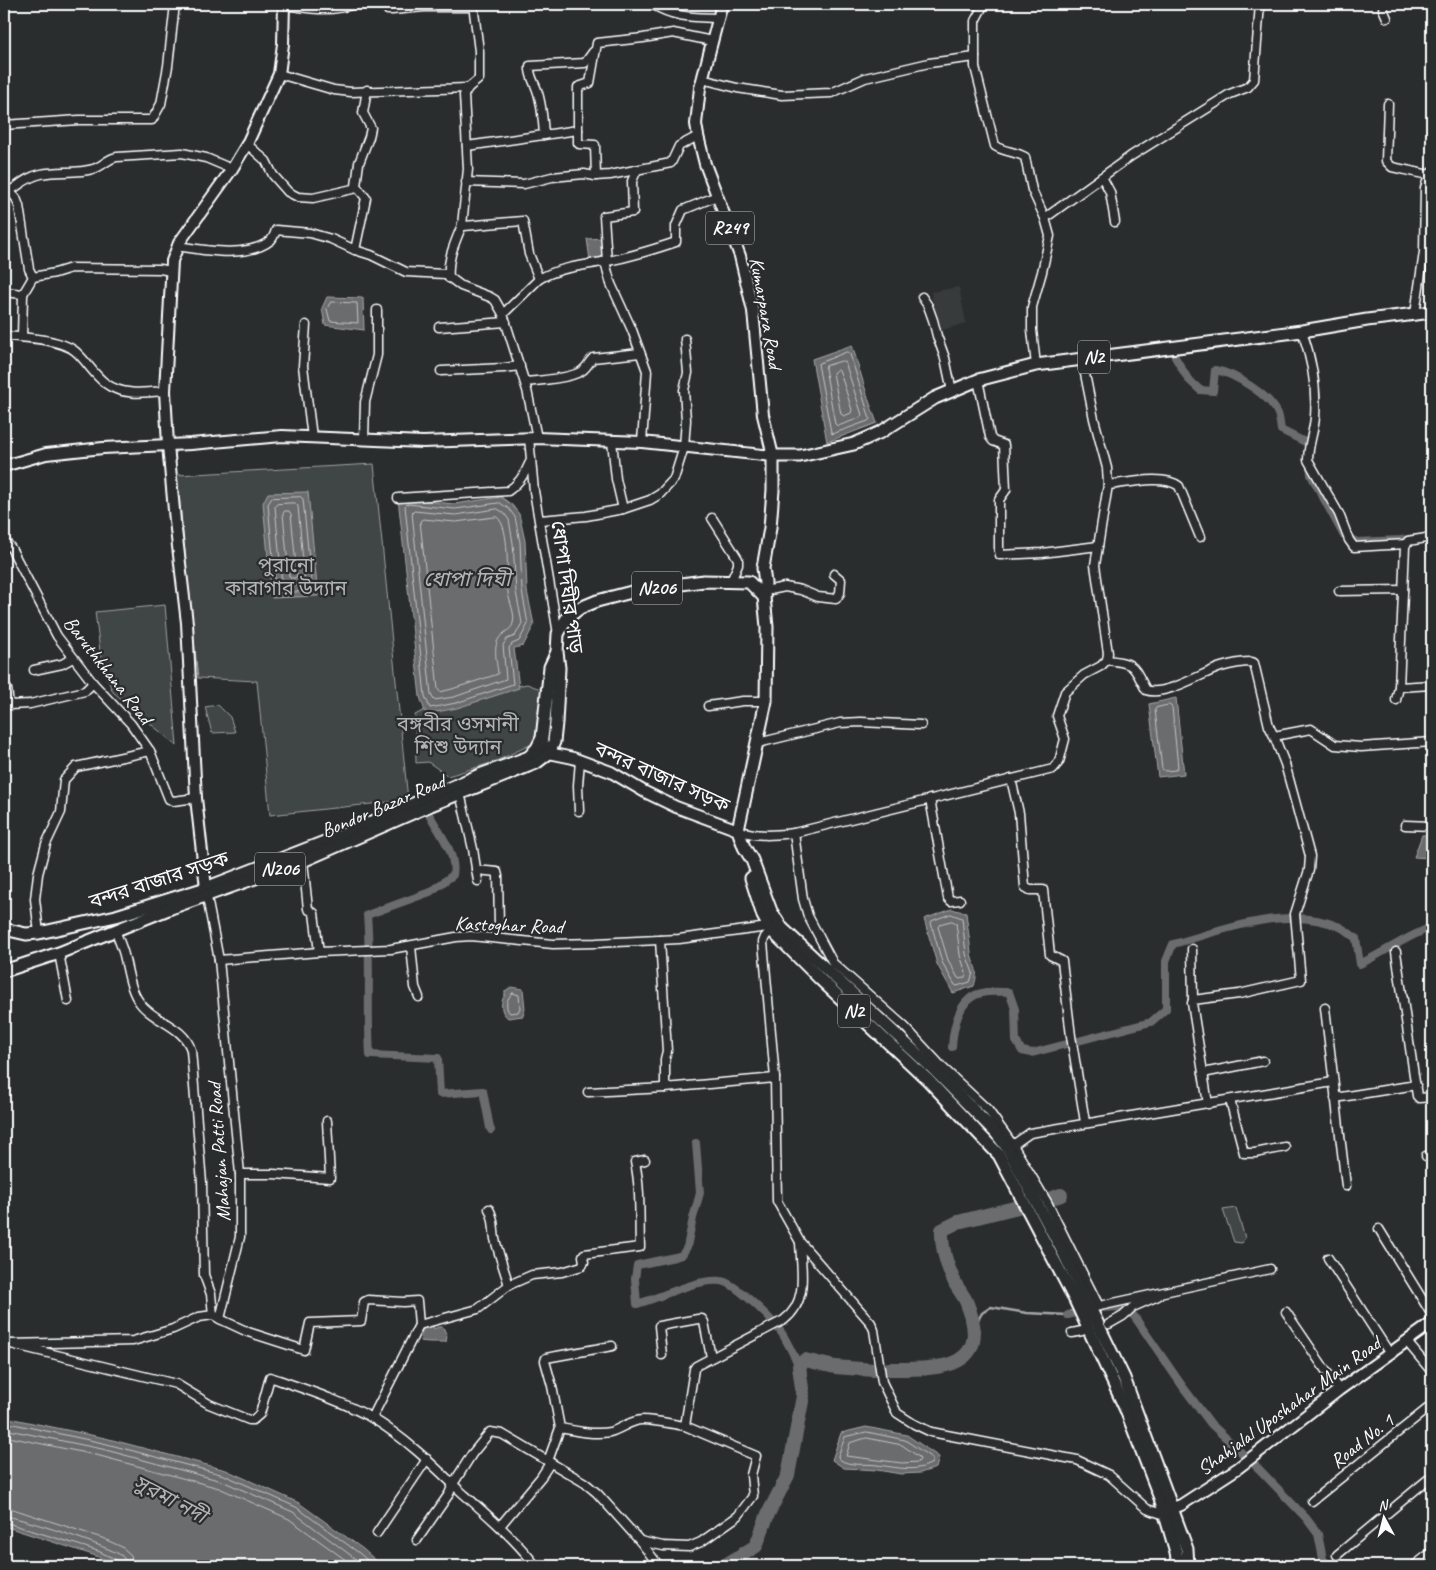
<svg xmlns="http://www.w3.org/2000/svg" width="1436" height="1570" viewBox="0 0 1436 1570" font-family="Caveat,'Noto Sans Bengali',sans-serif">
<rect width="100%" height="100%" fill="#2a2d2e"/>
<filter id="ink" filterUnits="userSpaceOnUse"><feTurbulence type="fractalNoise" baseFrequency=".02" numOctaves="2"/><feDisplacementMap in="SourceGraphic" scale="10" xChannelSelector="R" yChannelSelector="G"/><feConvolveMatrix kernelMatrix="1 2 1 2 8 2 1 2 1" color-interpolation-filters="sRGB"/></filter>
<g filter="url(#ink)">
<polygon fill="#373a3b" points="959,287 966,323 939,331 931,292"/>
<g fill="#414445" stroke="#a0a2a2">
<polygon points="374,464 408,800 270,815 257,681 198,678 177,475"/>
<polygon points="165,605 177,746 113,692 102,666 95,612"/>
<polygon points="527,684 543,690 534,743 494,762 448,776 428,762 416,763 415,715 441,702"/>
<polygon points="218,705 230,717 235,732 212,733 205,707"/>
<polygon points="1236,1208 1245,1238 1242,1243 1234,1242 1223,1210"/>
</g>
<g fill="#6a6c6d" stroke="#a6a7a7">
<polygon points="603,238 604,258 590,260 587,239"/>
<polygon points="327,297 363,298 364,330 325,325 322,308"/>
<polygon points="852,345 868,398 877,423 827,442 812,359"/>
<polygon points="308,492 318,596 272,598 263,503 268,493"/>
<polygon points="501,497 512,505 519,514 525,541 527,591 534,625 523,646 514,648 519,688 457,708 426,714 420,697 398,498 454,504"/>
<polygon points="1176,698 1184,774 1158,777 1149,704"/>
<polygon points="1422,835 1432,835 1432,858 1414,857"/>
<path d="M952,909L966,913C968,926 969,939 971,952C973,969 980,966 974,986L953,993L937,964L924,919Z"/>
<path d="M511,987L523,989L525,1009L523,1016L508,1018C500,1012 500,1002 505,995V991Z"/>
<polygon points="433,1325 434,1329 438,1327 443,1327 447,1336 446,1342 429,1342 420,1341 423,1326"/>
<polygon points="4,1417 105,1438 226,1470 299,1503 363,1549 382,1566 119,1566 96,1556 4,1526"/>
<polygon points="866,1427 907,1435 939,1457 936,1468 920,1473 901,1474 877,1470 844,1468 832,1460 841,1433"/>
</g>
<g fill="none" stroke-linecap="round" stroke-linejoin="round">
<g stroke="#c3c4c5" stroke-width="1">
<polygon points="331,302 357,303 358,323 330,321 327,309"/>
<polygon points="847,352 850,354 870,419 868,421 832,434 831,432 818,364"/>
<polygon points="842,361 845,362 862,415 860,418 838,426 835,424 825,368 826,366"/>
<polygon points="838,370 840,372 852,410 851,413 844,416 841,414 833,373"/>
<polygon points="301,497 303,499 312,589 310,591 278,593 276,591 268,504 272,498"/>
<polygon points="295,503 298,506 305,583 303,585 284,586 282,584 275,506 277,504"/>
<polygon points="500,503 509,509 515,517 520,542 522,591 528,624 519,641 512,644 509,648 513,684 456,703 430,708 425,696 405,506 407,504 455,509"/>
<polygon points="498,509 504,513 509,520 513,543 516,592 522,623 515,636 507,639 503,645 506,679 454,697 434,700 431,695 412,513 414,511 455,515"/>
<polygon points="285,511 289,511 291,514 297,576 295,578 290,578 289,576 283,514"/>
<path d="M497,517C511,528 506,575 508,593C509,601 516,615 513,623C512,629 507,630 503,634C491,643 497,661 498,674L452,689L440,692L438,689L420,521L423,519L455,522Z"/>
<polygon points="1169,705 1172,707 1178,767 1176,770 1165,771 1162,769 1155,710 1156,708"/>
<polygon points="951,914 962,918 966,954 973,973 970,982 957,986 955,985 942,962 931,923 932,921"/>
<polygon points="952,921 956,923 960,955 966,973 965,977 960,979 958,978 948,960 938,927 940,924"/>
<path d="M513,993L519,995L520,1008L518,1012L510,1013C504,1007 507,997 513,993Z"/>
<polyline points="4,1422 103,1443 224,1475 296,1507 359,1553 374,1566"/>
<polyline points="4,1429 102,1449 222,1481 293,1512 365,1566"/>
<path d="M867,1432L905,1440L932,1458V1463C915,1473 896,1467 877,1465C864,1463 850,1467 839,1459L838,1456L845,1437Z"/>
<polyline points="4,1436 100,1456 219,1488 289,1519 354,1566"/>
<polygon points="867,1438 902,1445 919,1457 920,1460 918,1462 902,1463 846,1456 850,1443"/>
<polyline points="4,1508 13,1509 102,1538 122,1547 131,1555 133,1566"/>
<path d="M4,1516C17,1516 113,1548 122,1556C125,1559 126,1562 126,1566"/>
<polyline points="4,1522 98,1551 117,1560 120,1566"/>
</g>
<polyline stroke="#a6a7a7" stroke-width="2.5" points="973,1329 982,1313 991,1307 1027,1313 1068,1315"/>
<g stroke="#6a6c6d" stroke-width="8">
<path d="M1175,357L1188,379L1200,390L1213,391L1215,370C1234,373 1271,396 1278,414C1280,419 1280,425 1281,430L1309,444L1310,449"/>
<polyline points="1310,463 1311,475 1344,536 1357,542 1401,540 1415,538"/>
<path d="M429,814C439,832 457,854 453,875L430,892L367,915C371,962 367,1008 370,1055L438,1058L440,1094L483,1091L490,1128L491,1130"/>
<path d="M952,1047C953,1028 959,997 982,993C990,991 1000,992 1009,992L1015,1009L1016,1041L1022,1051L1032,1053L1151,1022L1166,1009V961L1173,944C1225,930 1287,904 1340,927C1346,930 1351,935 1356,938L1360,964C1385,952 1407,936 1432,927"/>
<path d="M696,1143L700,1193L693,1218L687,1247L682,1255L675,1257L637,1265L635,1279L637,1304C661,1298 696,1278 721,1281C735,1282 776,1323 783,1335C789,1345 794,1356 799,1366"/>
<polyline points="1102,1308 1118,1307 1134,1316 1183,1387 1211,1424 1259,1469 1306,1518 1318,1534 1323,1559 1329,1566"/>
<polyline points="1068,1315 1072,1314"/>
</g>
<g stroke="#6a6c6d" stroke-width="14">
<polyline points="1049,1199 1061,1195"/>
<path d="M889,1369C938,1369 995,1371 966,1301C963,1295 959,1290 956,1285C947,1267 941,1250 942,1230L958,1222L1018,1207"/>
<polyline points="724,1566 756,1546 768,1514 788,1475 803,1396 799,1366 805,1360 835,1367 874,1370"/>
</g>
<defs>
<g id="minor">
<polyline points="387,4 388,10 392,10 424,7 473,7"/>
<polyline points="473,4 479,51 479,79 468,88 464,95 468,169 462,225 464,226 523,221 529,254 539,279 503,314 527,390 537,438"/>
<path d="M652,4C675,18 692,17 718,18"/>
<path d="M984,4L975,21V67L995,146C1004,152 1015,151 1025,157L1032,190L1045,218L1050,236L1042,272L1032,307V330L1036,365"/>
<polyline points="1384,4 1383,9 1387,18"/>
<path d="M284,5C308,8 331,13 354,4"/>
<polyline points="279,74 334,90 351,92 468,88"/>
<polyline points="702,79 737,88 782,95 831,93 865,78 929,63 975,57"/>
<polyline points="1388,104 1386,161 1392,167 1429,175"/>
<polyline points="4,125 79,120 152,120 161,104 168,66 175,4"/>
<path d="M544,135C543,120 542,104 537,90C534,81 529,76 530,66L585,63L593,52"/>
<polyline points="247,144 266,161 273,175 288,192 298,197 313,198 357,188"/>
<polyline points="467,146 578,130"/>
<polyline points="596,176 595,145 579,144 578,143 578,87 590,83 597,43 643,38 673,33 712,41"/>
<polyline points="1102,177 1110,192 1115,222"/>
<polyline points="466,182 524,184 552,177 584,174 595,176 610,175 671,163 679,146 698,136"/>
<polyline points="10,192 16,198 19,206 29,269 33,277"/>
<path d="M4,194C18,188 23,178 41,174C58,170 76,174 93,169C102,167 108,158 117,157L182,153L206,158L232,169"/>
<polyline points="1045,218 1131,156 1230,94 1248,87 1254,80 1260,4"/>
<path d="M177,246C203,250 248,259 271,240C273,238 275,233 276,230L310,233L331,239L355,250L371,255L406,272L445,274L461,286L490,297L495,300L503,314"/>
<polyline points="355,250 366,198 356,186 359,163 369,137 371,128 363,113 367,90"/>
<polyline points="607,261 604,216 633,212 632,181 637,170"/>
<polyline points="605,262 611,284 632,330 647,371 642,442"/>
<path d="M449,278C447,258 455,243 462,225"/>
<path d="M539,279C558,268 580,266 602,262C627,258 652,250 676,242V226L683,210L717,196"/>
<polyline points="4,292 23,294"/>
<polyline points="922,297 928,306 933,320 937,336 945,358 952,391"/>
<polyline points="1415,314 1424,252 1425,188 1429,175 1432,172"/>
<polyline points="306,325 303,366 312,437"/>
<polyline points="439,327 506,322"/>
<path d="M1302,331C1311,357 1317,389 1315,417C1314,432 1308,445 1308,460L1339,514L1349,540L1354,547L1406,544"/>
<path d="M4,336C23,337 60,339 75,351C86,360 93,374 105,383C122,396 144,393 165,391"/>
<polyline points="22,337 23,294 33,277 55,273 71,268 160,269 171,271"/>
<polyline points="441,371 504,368 520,366"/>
<polyline points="978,380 990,437 993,441 1004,445 1006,490 999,500 999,551 1000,555 1042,553 1098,546"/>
<path d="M525,382C537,381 574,378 583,370C587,367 589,362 593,358L640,353"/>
<polyline points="529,438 534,491 558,634"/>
<polyline points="364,440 365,402 377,355 377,310"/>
<polyline points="612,441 616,479 623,509"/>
<path d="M1108,485C1127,483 1164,474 1179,486L1200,537"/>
<path d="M398,498L508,491C519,484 525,474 530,462"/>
<polyline points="712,518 738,559 738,565 731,581"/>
<polyline points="540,520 586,516 623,509 650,500 660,494 674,479 684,447 686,420 684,390 688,373 685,339"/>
<polyline points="4,540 11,548 57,636 93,683 131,724 150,751 169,799 173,801 196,798"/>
<polyline points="765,591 785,587 801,590 818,597 836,599 840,593 841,580 834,574"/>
<polyline points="1339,591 1403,590"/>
<path d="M1107,660C1136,663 1133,666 1146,690C1165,697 1202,673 1221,667C1231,664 1241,662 1252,662L1254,663L1269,726L1274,736L1311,729L1335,745L1361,747L1432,742"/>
<polyline points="34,670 62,664 73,658"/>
<polyline points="1399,687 1432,685"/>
<polyline points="4,689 7,689 9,705 30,704 85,691 93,683"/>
<polyline points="1396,700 1399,687 1405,546 1408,541 1432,537"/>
<polyline points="708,706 743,701 766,701"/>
<polyline points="758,743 840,723 861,722 921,725"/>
<polyline points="1011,779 1019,813 1025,887 1030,890 1043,890 1050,955 1062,961 1071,1036 1085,1122"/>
<polyline points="460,793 473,849 478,881"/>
<polyline points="930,799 948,898 951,901 960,900"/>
<polyline points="579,811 578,785 580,761"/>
<polyline points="1405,825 1432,826"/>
<path d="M738,830C757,837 774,835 794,833L1053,769L1059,762L1065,739L1057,716L1065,692L1084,675L1101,666L1107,660L1108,653L1095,565L1108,485L1107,468L1094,419L1082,359"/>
<polyline points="794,833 803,899 808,916 833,963 905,1027 943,1068 988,1110 1013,1145 1047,1202 1099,1306"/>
<polyline points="303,861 308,909 314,913 319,952"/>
<polyline points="476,870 497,872 498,876 499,925"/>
<path d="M115,930C118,938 122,947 124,955C128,971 130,990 140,1003C154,1022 184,1026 191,1050L202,1183L204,1275L211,1294L213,1315"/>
<polyline points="771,930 765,937 763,942 775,1078 777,1201 800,1242 871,1323 874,1330 882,1382 897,1413 914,1424 931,1432 1077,1460 1109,1475 1147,1509 1159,1513 1164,1511"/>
<polyline points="39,933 35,899 38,874 46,844 61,812 64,780 76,767 150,751"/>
<polyline points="660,940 667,1051 665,1059 665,1088"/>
<polyline points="411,946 415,987 419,997"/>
<polyline points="1192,949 1193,1000 1192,1003 1208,1104"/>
<polyline points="1396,952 1417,1096 1419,1098 1432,1097"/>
<polyline points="59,953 68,1001"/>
<polyline points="219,960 319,952 391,949 456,937 471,936 553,944 596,943 679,939 768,927"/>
<polyline points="1193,1000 1239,994 1301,980 1295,914 1309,870 1310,856 1285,764 1274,736"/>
<polyline points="1325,1008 1346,1186"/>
<polyline points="1203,1073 1263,1061"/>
<polyline points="588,1092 665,1088 775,1078"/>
<polyline points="1335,1098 1416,1085"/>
<polyline points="1230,1100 1244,1153 1255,1153 1285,1147"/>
<polyline points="1010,1147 1030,1133 1333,1082"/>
<polyline points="1426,1156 1432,1155"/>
<polyline points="240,1174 273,1174 330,1178 327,1121"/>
<path d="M489,1209C495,1219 493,1229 495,1239C499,1255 504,1270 509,1285"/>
<polyline points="1379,1229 1432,1315"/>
<polyline points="1328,1258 1390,1354"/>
<polyline points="1095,1307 1270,1269"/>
<polyline points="1286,1312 1339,1390"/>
<polyline points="220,1319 248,1332 304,1350 310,1323 361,1321 364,1302 368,1300 403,1302 417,1301 419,1325"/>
<polyline points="1109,1324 1123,1316 1133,1307 1158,1296"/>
<polyline points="1072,1333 1082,1331"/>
<polyline points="1407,1342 1432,1372"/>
<path d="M4,1344H11L176,1384L209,1404L249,1420H253L260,1414L270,1377C304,1389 340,1400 372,1418C404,1437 432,1464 458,1489C484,1512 510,1534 532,1561"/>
<polyline points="11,1344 133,1341 173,1329 199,1317 213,1315 220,1319 240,1237 240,1174 219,960 206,892"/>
<polyline points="662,1355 659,1326 698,1319 702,1319 704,1322 711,1357"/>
<path d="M372,1418L419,1325L478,1309L509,1285L532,1275L562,1272L582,1266L584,1262L583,1256L584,1254L640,1247C639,1218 641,1190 635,1162L645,1160"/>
<polyline points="560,1428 552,1386 545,1361 546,1358 612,1346"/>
<path d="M548,1461L560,1428C576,1431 594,1435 610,1432C621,1429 631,1420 642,1420C656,1420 671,1424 685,1426L694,1369L696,1366L784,1320C809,1301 801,1270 800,1242"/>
<polyline points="1312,1501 1432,1405"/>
<polyline points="500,1526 541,1477 550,1463"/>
<polyline points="377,1533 427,1459"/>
<polyline points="417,1540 449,1494 453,1484 472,1454 490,1432 502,1434 585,1483 597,1493 640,1541 659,1566"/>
<polyline points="640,1541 663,1546 689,1547 701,1542 738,1516 753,1496 751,1475 756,1456 685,1426"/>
<polyline points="1337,1555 1432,1476"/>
<polyline points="1414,1566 1432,1552"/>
</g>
<g id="major">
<polyline points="4,466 46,454 103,448 191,444 282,436 423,442 537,438 642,442 773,456 763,415 753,311 740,256 705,164 698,136 696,124 700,88 722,4"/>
<polyline points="541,740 549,753 573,758 611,772 645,792 676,807 738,830"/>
<polyline points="206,888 196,798 187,623 175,521 168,445 165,391 172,261 179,243 232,169 247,144 279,74 283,44 284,4"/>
<polyline points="1166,1511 1181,1505 1238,1468 1339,1390 1432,1323"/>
</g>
<g id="highway">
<polyline points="549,753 554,742 556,723 559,668 557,652 558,634 567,618 580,608 597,601 643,589 704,581 749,582 764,597"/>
<polyline points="529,757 537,748 542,738 550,667 556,654"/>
<polyline points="751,878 763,916 771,930 820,979 928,1080 999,1155 1075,1300 1126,1410 1160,1498 1176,1552 1178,1566"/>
<polyline points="4,929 26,934 39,933 116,916 206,888 340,836 477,776 529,757 549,753"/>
<polyline points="4,971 59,953 171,908 303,861 431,805 536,763 549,753"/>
<polyline points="1188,1566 1187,1549 1124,1378 1064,1254 1008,1149 996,1133 931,1067 782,928 771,911 752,860 744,847 738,830 766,701 767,627 764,597 765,583 763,568 770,528 773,490 773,456 800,456 854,444 881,432 935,398 978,380 1036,365 1302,331 1367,320 1432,312"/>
</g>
</defs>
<use href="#minor" stroke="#fff" stroke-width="11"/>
<use href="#major" stroke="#fff" stroke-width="14"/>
<use href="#highway" stroke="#fff" stroke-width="15"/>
<use href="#minor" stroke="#2a2d2e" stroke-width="8"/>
<use href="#major" stroke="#2a2d2e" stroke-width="10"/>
<use href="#highway" stroke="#2a2d2e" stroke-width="11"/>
</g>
</g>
<g text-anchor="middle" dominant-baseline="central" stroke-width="4.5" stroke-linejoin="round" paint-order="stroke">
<g fill="#2a2d2e" stroke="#bfc0c0" stroke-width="1">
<rect x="706" y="211.5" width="48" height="33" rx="4"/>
<rect x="1078" y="340.5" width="32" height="33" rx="4"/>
<rect x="632" y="571.5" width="50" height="33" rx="4"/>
<rect x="255" y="852.5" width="50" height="33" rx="4"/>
<rect x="838" y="994.5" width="32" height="33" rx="4"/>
</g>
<g font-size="19" font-weight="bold" fill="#fff">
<text x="730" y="228">R249</text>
<text x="1094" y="357">N2</text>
<text x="657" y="588">N206</text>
<text x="280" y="869">N206</text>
<text x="854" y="1011">N2</text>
</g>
<g font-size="20" fill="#fff" stroke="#2a2d2e">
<text transform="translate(766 313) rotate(80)">Kumarpara Road</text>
<text transform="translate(567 587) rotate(82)">ধোপা দিঘীর পাড়</text>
<text transform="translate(108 670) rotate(52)">Baruthkhana Road</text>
<text transform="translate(662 777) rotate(24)">বন্দর বাজার সড়ক</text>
<text transform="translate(383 806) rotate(-23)">Bondor Bazar Road</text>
<text transform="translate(159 880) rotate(-18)">বন্দর বাজার সড়ক</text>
<text transform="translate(509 925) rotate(2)">Kastoghar Road</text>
<text transform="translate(219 1152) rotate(-94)">Mahajan Patti Road</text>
<text transform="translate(1289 1406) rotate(-36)">Shahjalal Uposhahar Main Road</text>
<text transform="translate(1362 1441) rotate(-38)">Road No. 1</text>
</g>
<g font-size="20" fill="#b3b4b5" stroke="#2a2d2e">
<text x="286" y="565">পুরানো<tspan x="286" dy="23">কারাগার উদ্যান</tspan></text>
<text x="458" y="724">বঙ্গবীর ওসমানী<tspan x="458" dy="23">শিশু উদ্যান</tspan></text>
</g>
<g font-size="21" font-style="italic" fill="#b4b6b6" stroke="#2a2d2e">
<text x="467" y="579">ধোপা দিঘী</text>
<text transform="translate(170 1499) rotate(28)">সুরমা নদী</text>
</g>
</g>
<rect width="1436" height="1570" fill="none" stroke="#2a2d2e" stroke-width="20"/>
<rect x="10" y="10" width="1416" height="1550" fill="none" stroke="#fff" stroke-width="2" filter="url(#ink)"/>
<g transform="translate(1384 1518) rotate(353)" stroke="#2a2d2e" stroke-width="4" paint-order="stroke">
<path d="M0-4L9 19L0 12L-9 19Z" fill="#ffffff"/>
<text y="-8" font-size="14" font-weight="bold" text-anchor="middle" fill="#ffffff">N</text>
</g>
</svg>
